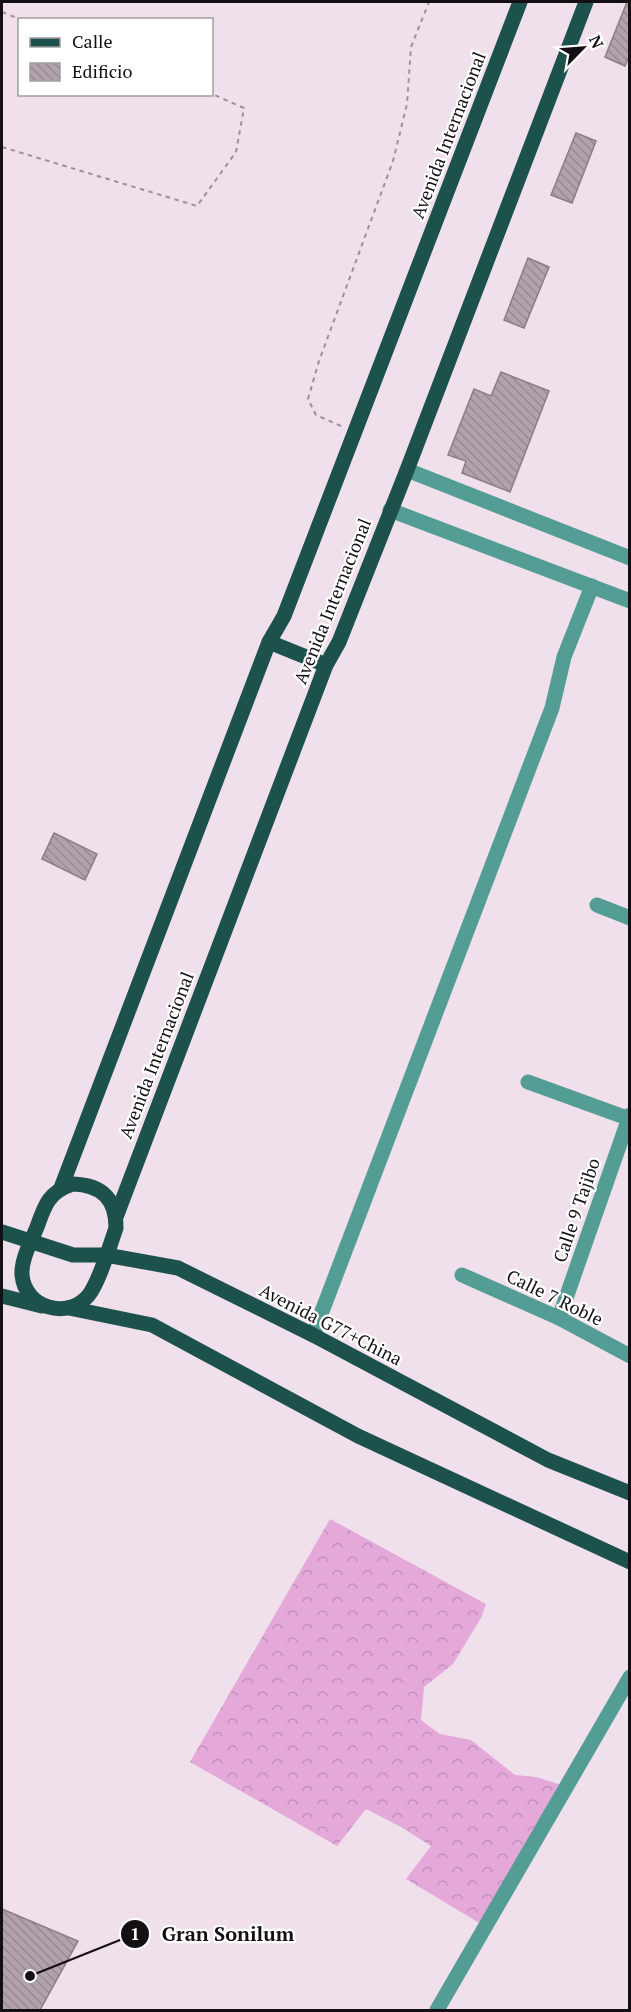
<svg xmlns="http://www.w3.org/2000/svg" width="631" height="2012" viewBox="0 0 631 2012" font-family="'PT Serif',serif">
<defs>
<pattern id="forest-crowns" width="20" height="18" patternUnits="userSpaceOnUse" patternTransform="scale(1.5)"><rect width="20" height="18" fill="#e4a9d9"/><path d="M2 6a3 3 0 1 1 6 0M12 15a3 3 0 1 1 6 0" fill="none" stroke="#c390b9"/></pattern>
<pattern id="building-back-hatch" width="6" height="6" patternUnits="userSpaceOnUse" patternTransform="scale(1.5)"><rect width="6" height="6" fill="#b1a2ae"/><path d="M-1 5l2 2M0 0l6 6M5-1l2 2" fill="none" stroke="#978a95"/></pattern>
</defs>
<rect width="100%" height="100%" fill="#f0e0ec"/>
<polygon fill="url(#forest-crowns)" points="330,1519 486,1604 481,1618 453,1664 424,1687 421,1720 440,1734 471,1740 515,1775 536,1777 568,1787 486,1927 406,1879 431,1846 401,1827 366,1809 337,1846 190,1762"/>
<g fill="url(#building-back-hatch)" stroke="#8b7c88" stroke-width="1.5">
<polygon points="627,2 630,2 630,55 625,66 605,57"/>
<polygon points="576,133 596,141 572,203 551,195"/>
<polygon points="528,258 549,267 524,328 504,320"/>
<polygon points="501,372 549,391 510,492 462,473 466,461 448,455 474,389 491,396"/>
<polygon points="54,833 97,854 85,880 42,859"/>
<polygon points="2,1909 78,1941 40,2010 2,2010"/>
</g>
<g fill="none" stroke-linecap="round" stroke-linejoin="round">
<g stroke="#9c9099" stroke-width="2" stroke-dasharray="4.5 4.5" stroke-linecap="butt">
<polyline points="2,12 22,20"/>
<polyline points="2,147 197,206 236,152 244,108 212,94"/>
<polyline points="341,426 316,415 308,399 319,361 393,161 407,104 411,47 429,2"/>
</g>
<g stroke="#549d95" stroke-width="15">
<polyline points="407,470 630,558"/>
<polyline points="390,510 630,601"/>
<polyline points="597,905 630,918"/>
<polyline points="528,1082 630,1119"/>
<polyline points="462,1275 559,1318 630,1356"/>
<polyline points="559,1318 630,1115"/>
<polyline points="313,1335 552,708 564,657 592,586"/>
<polyline points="437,2010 630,1677"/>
</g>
<g stroke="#1c514c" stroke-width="15">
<polyline points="269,642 326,665"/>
<path d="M73,1184C102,1185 116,1199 116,1228C110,1245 99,1283 88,1296C67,1320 25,1308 22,1275C21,1259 31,1242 37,1227C45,1204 49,1192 73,1184Z"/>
<polyline points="61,1188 269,642 284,616 520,2"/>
<polyline points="116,1217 326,665 339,642 407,470 586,2"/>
<polyline points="2,1232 73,1255 106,1255 178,1268 313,1335 548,1460 630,1493"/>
<polyline points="2,1296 42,1306"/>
<polyline points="69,1308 152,1325 358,1436 630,1562"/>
</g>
</g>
<g text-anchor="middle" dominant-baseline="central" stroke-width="4.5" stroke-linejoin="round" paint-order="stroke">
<g font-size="18" fill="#140f13" stroke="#fff">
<text transform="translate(448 135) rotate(-69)">Avenida Internacional</text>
<text transform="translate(332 601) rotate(-68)">Avenida Internacional</text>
<text transform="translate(156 1055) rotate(-69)">Avenida Internacional</text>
<text transform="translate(576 1210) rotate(-71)">Calle 9 Tajibo</text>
<text transform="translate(555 1297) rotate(26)">Calle 7 Roble</text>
<text transform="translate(331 1324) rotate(27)">Avenida G77+China</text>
</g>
</g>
<path fill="none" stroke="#140f13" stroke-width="2" d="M30 1976L135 1934"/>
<g fill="#140f13" stroke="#fff" stroke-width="2">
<circle cx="30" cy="1976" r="6"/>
<circle cx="135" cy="1934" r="15"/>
</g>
<g font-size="18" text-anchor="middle" font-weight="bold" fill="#fff">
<text x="135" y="1940">1</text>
</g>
<g font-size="20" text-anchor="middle" font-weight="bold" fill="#140f13" stroke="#fff" stroke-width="4.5" stroke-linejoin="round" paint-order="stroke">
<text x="228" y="1941">Gran Sonilum</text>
</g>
<rect width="631" height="2012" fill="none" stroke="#140f13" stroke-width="6"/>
<rect x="18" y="18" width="195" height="78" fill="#ffffff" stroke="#a19fa1" stroke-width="1.5"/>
<rect x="30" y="38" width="30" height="9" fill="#1c514c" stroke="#a19fa1" stroke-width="1.5"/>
<text x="72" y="48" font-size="18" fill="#140f13">Calle</text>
<rect x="30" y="63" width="30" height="18" fill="url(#building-back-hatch)" stroke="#a19fa1" stroke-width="1.5"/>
<text x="72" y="78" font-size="18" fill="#140f13">Edificio</text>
<g transform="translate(583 48) rotate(65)" stroke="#ffffff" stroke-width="4.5" paint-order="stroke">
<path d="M0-4.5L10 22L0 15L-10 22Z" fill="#140f13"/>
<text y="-9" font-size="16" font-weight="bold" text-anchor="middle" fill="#140f13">N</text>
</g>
</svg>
